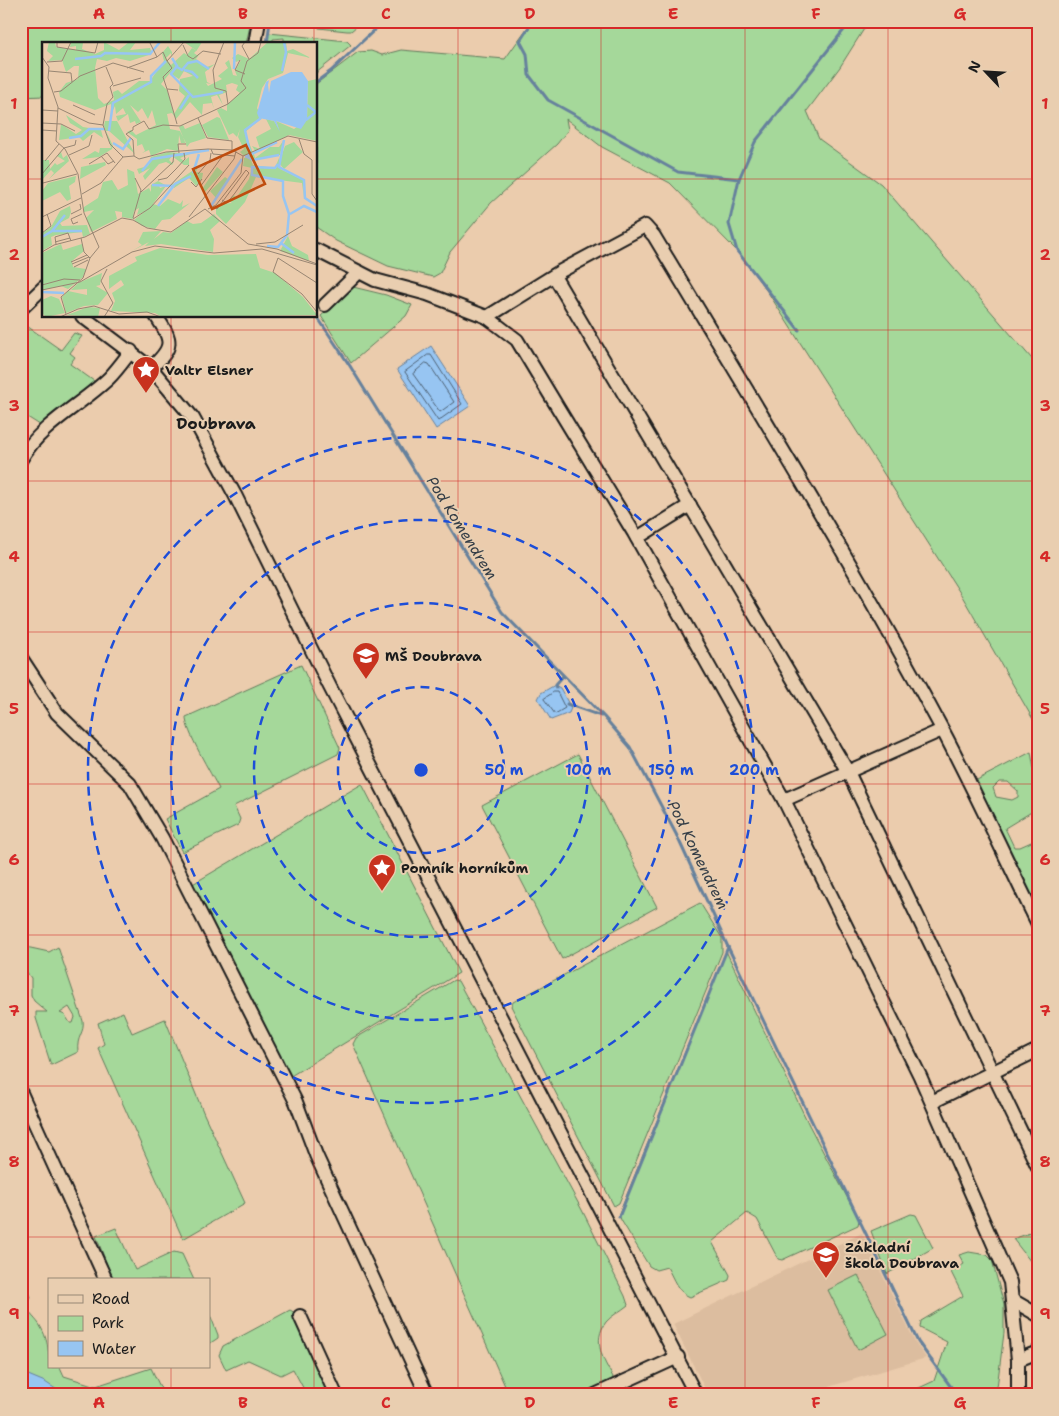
<svg xmlns="http://www.w3.org/2000/svg" width="1059" height="1416" viewBox="0 0 1059 1416" font-family="'Shantell Sans',sans-serif">
<rect width="100%" height="100%" fill="#ebccad"/>
<filter id="ink" filterUnits="userSpaceOnUse"><feTurbulence type="fractalNoise" baseFrequency=".02" numOctaves="2"/><feDisplacementMap in="SourceGraphic" scale="10" xChannelSelector="R" yChannelSelector="G"/><feConvolveMatrix kernelMatrix="1 2 1 2 8 2 1 2 1" color-interpolation-filters="sRGB"/></filter>
<g filter="url(#ink)">
<polygon fill="#dcbd9f" points="862,1233 915,1342 926,1358 801,1395 708,1395 673,1324"/>
<g fill="#a5d89a" stroke="#607a5b" fill-rule="evenodd">
<polygon points="21,21 251,21 246,44 44,44 44,96 21,97"/>
<polygon points="311,21 363,21 351,31 347,31 319,28"/>
<polygon points="532,21 869,21 840,67 807,111 819,139 881,184 1038,366 1038,728 962,596 769,294 737,251 670,183 602,147 566,119 568,130 557,144 491,203 450,252 440,273 433,277 388,266 336,241 316,227 316,84 358,52 371,51 382,55 401,50 505,59"/>
<polygon points="269,33 347,41 351,45 316,73 316,44 284,44 284,38 273,39 273,44 266,44"/>
<polygon points="353,287 386,295 412,305 406,316 351,363 321,316"/>
<polygon points="24,324 61,350 74,333 82,336 70,353 75,357 70,364 94,381 95,385 43,427 21,413 21,327"/>
<path d="M301,665L340,748L338,754L234,806L240,819L238,825L182,852L165,819L219,789C212,775 185,730 186,717Z"/>
<path d="M1031,752L1034,769L1038,773V808L1005,828L1014,847H1020L1038,839V914L975,781ZM999,782H1008L1018,791V797L1012,800L996,797L993,788Z"/>
<polygon points="578,754 657,907 562,959 482,805"/>
<polygon points="362,784 459,973 289,1077 191,885"/>
<polygon points="700,903 722,938 722,952 619,1203 614,1206 511,1006 513,1002"/>
<path d="M26,947L49,952L58,947L83,1021C85,1033 76,1036 78,1052L51,1065L36,1018V1012H47L34,1001L31,995V978C24,969 20,961 22,950ZM69,1007L75,1017L73,1023H70L65,1015L60,1013Z"/>
<path d="M726,951L809,1125L859,1220L858,1225L782,1260L778,1259L757,1219L747,1213L712,1242L730,1275L729,1280L690,1297C677,1292 674,1279 667,1267L656,1270L649,1266L621,1220L619,1214Z"/>
<path d="M454,980L458,981L582,1210L625,1296L628,1305C621,1311 612,1315 606,1322C592,1341 603,1360 613,1377L612,1381L583,1395H509L353,1044L356,1038Z"/>
<polygon points="123,1012 132,1033 165,1019 204,1114 245,1203 183,1239 98,1048 104,1044 98,1023"/>
<polygon points="911,1214 916,1215 933,1248 887,1274 871,1231"/>
<polygon points="116,1228 135,1270 174,1252 182,1254 194,1280 113,1280 96,1236"/>
<polygon points="1038,1230 1038,1271 1013,1239"/>
<polygon points="969,1252 987,1255 992,1260 1004,1305 1004,1333 996,1395 904,1395 934,1381 947,1342 920,1328 921,1321 963,1296 951,1272 964,1264 959,1255"/>
<polygon points="858,1275 888,1334 858,1350 828,1290"/>
<path d="M21,1276L31,1297L25,1304C28,1313 34,1317 39,1324C48,1338 49,1351 49,1367H60L64,1376L96,1386L151,1368L164,1395H21V1352L26,1354L28,1352L25,1337L21,1335Z"/>
<polygon points="290,1310 297,1314 334,1395 307,1395 293,1369 281,1375 248,1360 226,1370 219,1355 223,1346"/>
<polygon points="209,1312 218,1335 218,1338 209,1344"/>
</g>
<g fill="#97c5f2" stroke="#66819c">
<polygon points="431,346 470,406 436,429 397,369"/>
<polygon points="555,685 560,688 571,708 569,713 551,720 538,699 541,693"/>
<polygon points="21,1372 45,1382 65,1395 21,1395"/>
</g>
<g fill="none" stroke-linecap="round" stroke-linejoin="round">
<g stroke="#4d6072" stroke-width="1">
<polygon points="428,355 431,355 462,404 438,421 405,372"/>
<polygon points="426,363 429,364 454,402 440,412 413,374"/>
<polygon points="554,692 557,692 565,708 555,714 544,699"/>
</g>
<g stroke="#66819c" stroke-width="3">
<polyline points="533,21 520,41 527,54 529,75 548,100 678,172 739,179 755,142 851,21"/>
<polyline points="267,44 270,21"/>
<polyline points="316,82 331,71 384,21"/>
<polyline points="739,179 729,224 737,251 799,330"/>
<polyline points="316,315 350,366 502,612 604,717 630,747 676,834 728,947 918,1342 951,1387 961,1395"/>
<polyline points="556,688 555,685 563,676"/>
<polyline points="567,704 601,716"/>
<polyline points="619,1217 728,947"/>
</g>
<defs>
<g id="minor">
<polyline points="255,44 259,21"/>
<polyline points="316,250 375,280 427,294 487,317 517,340 558,408 634,533 784,800 920,1076 1010,1282 1018,1360 1018,1395"/>
<polyline points="554,276 848,772 1038,1167"/>
<polyline points="325,305 359,272"/>
<polyline points="21,309 44,287"/>
<polyline points="82,316 151,368 193,418 235,495 330,687 696,1395"/>
<path d="M487,317L561,271L645,226L654,236C752,399 852,561 942,729C976,793 1006,859 1038,924"/>
<path d="M151,368C174,347 173,341 156,316"/>
<path d="M21,459C41,424 81,405 109,378C117,370 124,360 131,351"/>
<polyline points="637,538 690,505"/>
<polyline points="21,658 57,713 130,784 162,838 296,1102 316,1155 427,1395"/>
<polyline points="784,800 942,730"/>
<polyline points="21,1093 106,1280"/>
<polyline points="932,1102 1038,1050"/>
<polyline points="1012,1300 1038,1315"/>
<polyline points="300,1316 336,1395"/>
<polyline points="1018,1360 1038,1352"/>
<polyline points="595,1395 678,1357"/>
</g>
</defs>
<use href="#minor" stroke="#1c1c1c" stroke-width="16"/>
<use href="#minor" stroke="#e9ceb0" stroke-width="12"/>
</g>
</g>
<path fill="none" stroke="#d62828" stroke-width="1" stroke-opacity="0.55" d="M171,21V44M314,21V44M458,21V1395M601,21V1395M745,21V1395M888,21V1395M21,179H44M316,179H1038M171,316V1280M314,316V1395M21,330H1038M21,481H1038M21,632H1038M21,784H1038M21,935H1038M21,1086H1038M21,1237H1038M171,1367V1395"/>
<g fill="none" stroke="#1d4ed8" stroke-width="2.5" stroke-dasharray="9 6">
<circle cx="421" cy="770" r="83"/>
<circle cx="421" cy="770" r="167"/>
<circle cx="421" cy="770" r="250"/>
<circle cx="421" cy="770" r="333"/>
</g>
<defs>
<symbol id="sight-pin" viewBox="-11 -11 22 30"><path d="M0 17L-7.5 6A9.5 9.5 0 1 1 7.5 6Z" fill="#c8321e" stroke="#e9ceb0"/><path d="M0-6L1.8-2.2L6-1.7L2.9 1.2L3.7 5.4L0 3.3L-3.7 5.4L-2.9 1.2L-6-1.7L-1.8-2.2Z" fill="#fff"/></symbol>
<symbol id="school-pin" viewBox="-11 -11 22 30"><path d="M0 17L-7.5 6A9.5 9.5 0 1 1 7.5 6Z" fill="#c8321e" stroke="#e9ceb0"/><path d="M0-5L7-2L0 1L-7-2ZM-4 1L0 2.5L4 1V4Q0 6-4 4Z" fill="#fff"/></symbol>
</defs>
<g fill-rule="evenodd">
<use href="#sight-pin" x="130" y="354" width="32" height="43"/>
<use href="#school-pin" x="350" y="640" width="32" height="43"/>
<use href="#sight-pin" x="366" y="852" width="32" height="43"/>
<use href="#school-pin" x="810" y="1239" width="32" height="43"/>
</g>
<g text-anchor="middle" dominant-baseline="central" stroke-width="4" stroke-linejoin="round" paint-order="stroke">
<g font-size="14" font-weight="bold" fill="#1c1c1c" stroke="#e9ceb0" text-anchor="start">
<text x="165" y="370">Valtr Elsner</text>
<text x="385" y="656">MŠ Doubrava</text>
<text x="401" y="868">Pomník horníkům</text>
<text x="845" y="1247">Základní<tspan x="845" dy="16">škola Doubrava</tspan></text>
</g>
<g font-size="15" font-style="italic" fill="#353e47" stroke="#e9ceb0">
<text transform="translate(462 528) rotate(58)">Pod Komendrem</text>
<text transform="translate(698 855) rotate(64)">Pod Komendrem</text>
</g>
<g font-size="16" font-weight="bold" fill="#1c1c1c" stroke="#e9ceb0">
<text x="216" y="423">Doubrava</text>
</g>
</g>
<g transform="translate(42 42)">
<rect width="275" height="275" fill="#ebccad"/>
<path d="M7,0H13L14,5L34,8V4L28,5L29,0L41,1L40,7L53,12L62,8V0L77,8L87,0H94L88,8L108,6L110,12L88,19L74,16L65,19L55,17L53,26L56,56L62,62L72,58L71,50L76,48L80,52L97,39H108L122,19L120,11L126,4L130,10V15L129,11L124,16L129,23L142,11L145,13L150,6L155,9L142,0H160L155,8L152,11L156,14L158,12L154,17L165,25L173,22L163,30L165,40L169,42L164,41L166,44L180,37L176,34L186,26L183,21L187,18L191,33L195,34L193,29L199,18L194,20L190,16L196,12L207,17L226,0H244L245,9L251,7L269,16L246,11L241,31L226,37L220,46L215,66L220,76L203,90L211,111L202,114L198,110L202,107L196,95L198,87L195,95L191,91L187,93L175,68L179,66L185,69V63L198,51L194,48L196,43L190,41L184,43L185,50L177,53L181,63L175,53L169,55L172,67L170,61L161,62L160,73L148,60L134,77L130,71L125,72L128,87L138,89L144,101H139L137,93L136,109L125,107L109,114L107,108L100,111L103,109L100,102L95,104V97L85,90L89,88L94,93L114,83L110,68L106,77L100,66L96,70L88,63L99,80L94,82L93,79L88,81L86,72L76,79L74,74L84,72L81,66L74,72L73,64L69,72V62L53,68L18,55L17,50L24,41L36,37L37,24H32L24,30L20,18L6,19L11,14L5,9ZM142,29L151,34L138,37L137,49L143,54L132,72L125,48L119,42L128,31L137,37ZM275,37V99L247,93L214,110L210,104L218,107L214,95L229,87L224,77L232,79L237,87L234,79L252,87L265,78L266,39ZM24,73L41,85L59,88L61,96L52,90L41,99L37,95L17,98L19,82L34,92L40,88L28,81ZM175,75L178,76L187,98L166,95L160,83ZM63,79H75L93,112L67,89H64L71,104L70,107L57,115L40,117L53,109L57,111L58,106H69L62,84ZM158,81L164,96L148,101L145,105L137,85L141,83L143,87ZM241,99L238,113L209,118L211,123L233,126L237,116L238,127L261,138L262,156L260,141L214,135L203,160L184,182L174,172V166L176,162L190,161L187,159L192,153L194,156L207,137L210,126L201,124L202,116L212,112L213,116L228,105H237ZM252,100L261,110L242,127L237,121L243,104ZM19,110L21,116L25,113L27,119L7,137L12,131L9,128L0,138V118H7L8,127L13,121L15,123L23,119L15,114ZM126,110L148,112L138,116L142,119L147,115V123H142L130,114L127,118L130,121L133,118L130,123L124,120L117,122L103,138L101,134L108,126L97,132L95,127L106,124L109,115ZM63,120L64,123L38,137L39,125ZM156,125L154,130L161,131L160,137L154,144L147,136L132,146L128,144ZM175,125L181,130L163,150L160,147ZM85,127L92,130L96,152L107,146L109,150V143L116,139L123,143H117L118,146L124,144L111,162L118,164L126,157L138,162L141,158L140,165L148,161L128,177L120,178L113,187L100,184L92,178L102,170L95,173L97,166L92,169L91,177L80,175V170L73,169L75,177L49,190L44,176L52,168L42,170V165L56,156L61,140L70,138L76,148L86,143ZM34,134L33,140L27,144L29,157L25,159L18,150L0,159V149L6,141ZM183,135L186,137L174,156L168,149ZM28,164L29,170L27,176L18,181L20,184L45,183L48,192L41,195L40,190L14,193L9,195L10,203L0,209V191L9,185L18,169ZM172,172L178,179L168,188L172,197L171,210L119,202L103,204L107,200L90,209L100,203L96,200L101,190L119,189L112,197L121,190L129,191L145,179L151,182L159,181ZM246,194L250,204L266,213L267,219L238,209ZM19,202L21,208L40,202L42,209L30,219L31,225L44,227L41,235L26,247L19,244L0,248V211ZM118,206L166,213L214,212L218,226L233,231L261,255L275,273L120,275L113,271L69,269L73,259L70,251L82,243L79,238L67,247V234L95,219L93,215ZM60,231L58,243L54,244L66,251L56,263L42,264L24,271L20,255L26,249L45,253V247L29,248L36,241ZM9,254L17,257L23,271L4,275L0,271V258ZM46,265L58,266L56,275L25,273Z" fill="#a5d89a" fill-rule="evenodd"/>
<path d="M240,30L227,38L226,43L227,51L229,39L249,30H260L266,39L265,78L259,87L234,79L238,90L232,79L217,76L215,71L224,40Z" fill="#97c5f2"/>
<path fill="none" stroke="#97c5f2" stroke-width="2.5" d="M130,16L135,24L129,32L151,55L181,50M33,17L59,14L63,11L108,12L118,0M135,25L140,28L146,21L155,19L167,27M192,27L193,0M142,28L150,30L156,36M240,29L244,10L242,0M138,67L147,53M264,78L274,70L265,63M67,89L71,61L109,40V34L124,19M27,96L39,94L47,87H62M242,98L237,125L262,138L263,156L275,164M71,101L81,107L89,96M208,110L203,88L219,76M203,115L235,100M205,115L211,118L237,113M100,129L110,117L167,108M151,131L157,112M110,143L131,144M116,164L133,142L149,134M169,164L200,117M248,172L262,164L275,170M11,189H40M0,195L10,189L23,173M239,201L252,211M225,204L236,205L245,193L247,172L241,154V139L210,133V125L233,126L236,122M0,250L22,251"/>
<path fill="none" stroke="#988673" stroke-width="1" d="M15,0V5L53,11L56,0M182,0L171,28L173,46L184,49L186,62M203,0L200,4L207,17M108,1L115,15L121,10L125,19L142,0M141,3L146,14L151,17L161,9L179,12M0,15L7,25L6,36L16,65L14,99L23,107L36,132L42,171L57,205L48,216L41,236L19,255L24,272M198,18L193,28L203,32M5,20L20,19L29,0M85,26L115,15M7,29L29,31L30,40M71,44L99,36M125,47L121,35L130,26L125,19M12,50L19,49L38,34L71,21L102,30M31,63L53,73M16,66L47,81L61,83L68,102L81,115M0,68L16,69M156,76L165,96L190,99V108M0,81L19,82L33,89M135,82L125,47L136,48M61,83L65,62L71,55L68,45L71,42L64,25M0,88L15,89M257,97L262,112L270,118V152L275,159M22,106L33,103L34,98M169,107L171,112L193,114M137,111L136,102H144M27,113L47,104L50,93M59,114L66,122L72,119M92,114L91,98L84,92L91,88V85L102,79L107,87L121,83L138,84L186,62L204,46L199,39L205,19L216,11L219,0M201,114L246,94L275,100M3,119L17,102M47,122L65,111L73,121M0,132L22,106M156,132L168,118L169,111M116,138L125,136L134,127L143,117L142,111M149,140L154,145L160,137M1,141L35,132M158,145L182,112M99,150L131,120L132,111M40,152L59,141L81,115L92,114L97,117L124,110L166,107L190,108L201,114M180,158L185,161L193,151L207,131L204,128M171,164L175,167L204,128M166,167L174,163L199,131L201,114M29,172L39,167L38,162M0,175L39,156M147,175L192,117L194,109M91,176L99,148L93,136M91,177L108,166L147,123M36,180L31,182L29,177L40,172M0,191L9,184L5,172M39,196L42,210L48,216M13,200L28,196M14,202L13,195L26,191L29,199M214,202L233,200L261,183M0,210L12,203L43,195L80,176L91,178L105,186L129,190L163,167L206,202L235,207L275,222M29,220L45,213M30,222L47,215M32,225L46,218M275,241L236,216L231,230L260,252L275,270M0,243L22,237L38,238M0,248L38,240L90,210L113,204L172,211L220,207L275,223M18,275L36,267L52,264L77,272L105,270L119,275M62,275L71,261L59,239L65,227"/>
<path fill="#bf4d0f" fill-opacity="0.15" stroke="#bf4d0f" stroke-width="2.5" d="M204,103L223,142L170,167L151,127Z"/>
<rect width="275" height="275" fill="none" stroke="#1c1c1c" stroke-width="2.5"/>
</g>
<circle cx="421" cy="770" r="8" fill="#1d4ed8" stroke="#e9ceb0" stroke-width="2.5"/>
<g font-size="15" text-anchor="middle" font-weight="bold" fill="#1d4ed8" stroke="#e9ceb0" stroke-width="4" stroke-linejoin="round" paint-order="stroke">
<text x="504" y="775">50 m</text>
<text x="588" y="775">100 m</text>
<text x="671" y="775">150 m</text>
<text x="754" y="775">200 m</text>
</g>
<rect width="1059" height="1416" fill="none" stroke="#e9ceb0" stroke-width="55"/>
<rect x="48" y="1278" width="162" height="90" fill="#e9ceb0" stroke="#978775"/>
<rect x="58" y="1295" width="25" height="8" fill="#e9ceb0" stroke="#978775"/>
<text x="92" y="1304" font-size="15" fill="#1c1c1c">Road</text>
<rect x="58" y="1316" width="25" height="15" fill="#a5d89a" stroke="#978775"/>
<text x="92" y="1328" font-size="15" fill="#1c1c1c">Park</text>
<rect x="58" y="1341" width="25" height="15" fill="#97c5f2" stroke="#978775"/>
<text x="92" y="1354" font-size="15" fill="#1c1c1c">Water</text>
<g transform="translate(986 72) rotate(295)" stroke="#e9ceb0" stroke-width="4" paint-order="stroke">
<path d="M0-4L9 19L0 12L-9 19Z" fill="#1c1c1c"/>
<text y="-8" font-size="14" font-weight="bold" text-anchor="middle" fill="#1c1c1c">N</text>
</g>
<rect x="28" y="28" width="1004" height="1360" fill="none" stroke="#d62828" stroke-width="2"/>
<g font-size="16" text-anchor="middle" font-weight="bold" fill="#d62828">
<text x="99" y="19">A</text>
<text x="243" y="19">B</text>
<text x="386" y="19">C</text>
<text x="530" y="19">D</text>
<text x="673" y="19">E</text>
<text x="816" y="19">F</text>
<text x="960" y="19">G</text>
<text x="14" y="109">1</text>
<text x="1045" y="109">1</text>
<text x="14" y="260">2</text>
<text x="1045" y="260">2</text>
<text x="14" y="411">3</text>
<text x="1045" y="411">3</text>
<text x="14" y="562">4</text>
<text x="1045" y="562">4</text>
<text x="14" y="714">5</text>
<text x="1045" y="714">5</text>
<text x="14" y="865">6</text>
<text x="1045" y="865">6</text>
<text x="14" y="1016">7</text>
<text x="1045" y="1016">7</text>
<text x="14" y="1167">8</text>
<text x="1045" y="1167">8</text>
<text x="14" y="1319">9</text>
<text x="1045" y="1319">9</text>
<text x="99" y="1408">A</text>
<text x="243" y="1408">B</text>
<text x="386" y="1408">C</text>
<text x="530" y="1408">D</text>
<text x="673" y="1408">E</text>
<text x="816" y="1408">F</text>
<text x="960" y="1408">G</text>
</g>
</svg>
